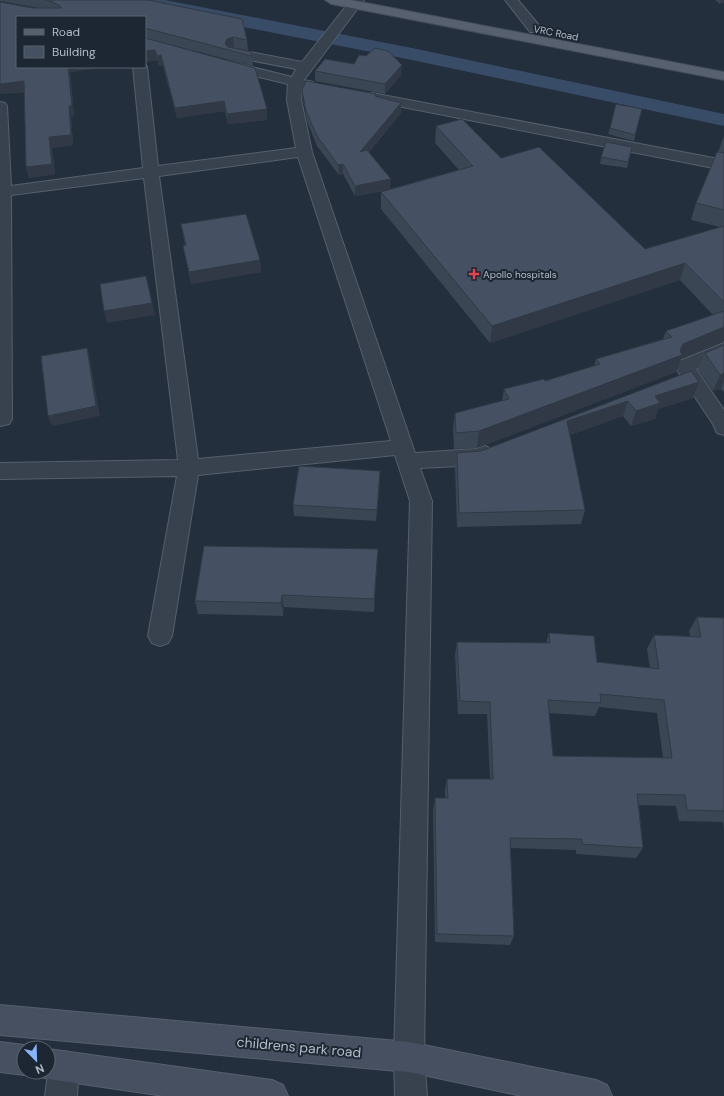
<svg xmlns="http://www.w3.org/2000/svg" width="724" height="1096" viewBox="0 0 724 1096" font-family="'DM Sans',sans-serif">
<rect width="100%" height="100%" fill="#242f3e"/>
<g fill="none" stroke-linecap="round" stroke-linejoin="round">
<polygon fill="#394c67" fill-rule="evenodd" points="127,0 165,0 412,48 724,114 724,126 412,60 136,6 129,4"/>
<defs>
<g id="street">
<path d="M351,0H364L304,80L313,82L315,85L313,88H302L301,100L312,152L415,453L476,449L485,446L492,449L495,454L492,459L478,465L420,468L432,501L424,1057L427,1096H395L394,1057L410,501L395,455L198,475L172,636L168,643L160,646L152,643L148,636L177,476L0,479V463L178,460L144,178L11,195L12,419L9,424L0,426V102L5,103L7,106L11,186L143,168L133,67H145V64L147,67L158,166L296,148L287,100L288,84L222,68L220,65L222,62L227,61L292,77L296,69L234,57L229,56L227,53L229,50L234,49L302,62ZM298,157L391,441L198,459L159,176Z"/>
<polygon points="505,0 518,0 542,29 540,32 530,32"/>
<polygon points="372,93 724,160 724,170 367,100 365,97 367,94"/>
<polygon points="724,343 724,357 696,369 724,410 724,435 717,433 713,424 675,367 677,362"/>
<polygon points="64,1051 75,1055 79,1066 77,1096 45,1096 49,1066 53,1055"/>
</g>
<g id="secondary">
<polygon points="0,1005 409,1042 596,1080 607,1085 612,1096 522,1096 409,1072 0,1035"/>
<polygon points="0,1042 24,1045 32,1048 24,1048 24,1072 32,1072 24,1075 0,1072"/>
<polygon points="48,1049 272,1080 283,1085 288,1096 164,1096 48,1079 37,1075 36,1072 48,1072"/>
</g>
<polygon id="primary" points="325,0 351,0 724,72 724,80 331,4"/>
</defs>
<use href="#street" stroke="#565f6c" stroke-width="2"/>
<use href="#secondary" stroke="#565f6c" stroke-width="2"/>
<use href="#primary" stroke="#414a57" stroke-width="2"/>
<use href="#street" fill="#38414e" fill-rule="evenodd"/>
<use href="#secondary" fill="#465061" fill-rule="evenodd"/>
<use href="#primary" fill="#56606e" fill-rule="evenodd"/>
</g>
<g fill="#3b4654" fill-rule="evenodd">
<polygon points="0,0 148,0 247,40 248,50 234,48 232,48 252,56 253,66 145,38 267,120 228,124 225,111 177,118 163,66 159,66 157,60 145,62 145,17 17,67 107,67 70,72 74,116 71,117 73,145 52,148 55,174 29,178 26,167 24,92 0,94 0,2 33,8 39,8 0,1"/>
<polygon points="715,0 724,0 720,4"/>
<polygon points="315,71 401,75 385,94 315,81"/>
<polygon points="302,90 376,97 401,103 401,113 369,152 390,189 459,170 435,143 436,126 501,158 645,249 720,227 691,220 696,203 718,152 724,136 724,342 723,342 681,359 676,372 477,448 454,449 453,429 455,413 502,401 504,389 545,381 594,366 596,359 663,339 666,331 713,315 680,280 490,343 381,209 381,192 389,190 355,196 343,174 339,175 317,146 307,121 303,100"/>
<polygon points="642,109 634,141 608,134 610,128"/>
<polygon points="632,147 627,168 600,164 601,157"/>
<polygon points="181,224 260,260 261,272 191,284 183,246 185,245"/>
<polygon points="724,345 724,392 721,389 713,391 698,370 705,353"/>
<polygon points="691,371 699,382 693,398 658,409 655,419 631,426 623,416 570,435 585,510 581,524 457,527 455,468 457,453 481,451"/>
<polygon points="380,482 376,521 294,516 293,505"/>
<polygon points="377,563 374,612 284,607 283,616 198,614 195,601"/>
<path d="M697,617L724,618V832L723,822L679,821L676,806L639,805L643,848L636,858L576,854V850L510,848L514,936L510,945L435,942L433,809L435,798H445V790L447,779H490L487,714H458L455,655L457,642L546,643L549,633L597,662L650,668L647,649L654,635L690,636L689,631ZM599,707L657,713L663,758L553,756L549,713L595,716Z"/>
</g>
<g fill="#303945">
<polygon points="721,0 724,0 724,3 720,4"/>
<polygon points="233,37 234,48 228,49 225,44 227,39"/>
<polygon points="155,50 157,60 145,62 145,51"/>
<polygon points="161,55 163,66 159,66 157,56"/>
<polygon points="402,65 401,75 385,94 385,84"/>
<polygon points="68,67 107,67 70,72 74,116 71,117 73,145 52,148 55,174 29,178 26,167 49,137"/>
<polygon points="24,81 27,91 0,94 0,84"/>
<polygon points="224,101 225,111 177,118 175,108"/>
<polygon points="401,103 401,113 360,162 360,152"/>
<polygon points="267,109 267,120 228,124 227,114"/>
<polygon points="343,164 343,174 339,175 338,165"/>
<polygon points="391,179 390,189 355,196 355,186"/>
<polygon points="260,260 261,272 191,284 189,272"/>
<polygon points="685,263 680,280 490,343 492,326"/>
<polygon points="146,276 155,315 107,323 104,311"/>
<polygon points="724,327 724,340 723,342 681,359 676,372 477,448 479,431 680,350 683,344"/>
<polygon points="87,348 90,359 100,416 52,426 48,416"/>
<polygon points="724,373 724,381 721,389 713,391 720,375"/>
<polygon points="699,382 693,398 658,409 655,419 631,426 636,411 655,396"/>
<polygon points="628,401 623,416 563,437 567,421"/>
<polygon points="380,471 380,482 376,521 377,510"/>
<polygon points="378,549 377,563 374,612 374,599"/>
<polygon points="282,595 284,607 283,616 281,603"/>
</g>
<g fill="#455162" stroke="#303945" fill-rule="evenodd">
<polygon points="45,0 148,0 242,19 247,40 233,37 227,39 225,44 228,47 251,52 252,56 145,28 145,17 17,17 17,67 68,67 72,106 69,106 71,135 49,137 52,164 26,167 24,81 0,84 0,2 33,8 61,8 60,6 53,2"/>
<polygon points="145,38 255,68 267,109 227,114 224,101 175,108 161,55 157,56 155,50 145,51"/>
<polygon points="375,48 388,51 402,65 385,84 315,71 325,59 354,64 359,55 366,56"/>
<polygon points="306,81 376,94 375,96 401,103 360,152 367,150 391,179 355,186 343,164 338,165 317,136 306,111 302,90"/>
<polygon points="616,104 642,109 635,135 610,128"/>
<polygon points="462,119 501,158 539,147 645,249 724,226 724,302 685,263 492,326 381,192 473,166 436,126"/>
<polygon points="606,142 632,147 628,162 601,157"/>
<polygon points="717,152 724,153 724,210 696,203"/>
<polygon points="246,214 260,260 189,272 183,246 186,245 181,224"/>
<polygon points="146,276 152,303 104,311 100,284"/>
<polygon points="724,311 724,327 683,344 680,350 682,355 479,431 456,433 455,413 509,399 504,389 544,379 545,381 600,364 596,359 672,337 666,331"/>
<polygon points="724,345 724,373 720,375 705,353"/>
<polygon points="87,348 96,406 48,416 41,356"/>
<polygon points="691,371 699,382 655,396 660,403 636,411 628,401 567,421 585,510 459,513 457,453 481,451"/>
<polygon points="299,466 380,471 377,510 293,505"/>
<polygon points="204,546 378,549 374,599 282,595 281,603 195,601"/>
<path d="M697,617L724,618V811L687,810L685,795L637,794L643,848L582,844V839L510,838L514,936L437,934L435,798H448L447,779H493L490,702L460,701L457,642L550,643L549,633L594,636L597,662L659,669L654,635L701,637ZM600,694L664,700L672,758L553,756L548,700L601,703Z"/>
</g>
<path fill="#e0444e" stroke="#1d2633" stroke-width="1.5" d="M472 268h4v4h4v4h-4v4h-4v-4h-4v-4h4z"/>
<g text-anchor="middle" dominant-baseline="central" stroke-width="4" stroke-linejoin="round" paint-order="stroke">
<g font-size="10" fill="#b4bcc9" stroke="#1d2633">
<text transform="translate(556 33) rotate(11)">VRC Road</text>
</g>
<g font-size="10" fill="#b4bcc9" stroke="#1d2633" text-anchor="start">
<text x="483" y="274">Apollo hospitals</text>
</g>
<g font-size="14" fill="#b4bcc9" stroke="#1d2633">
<text transform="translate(299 1047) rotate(5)">childrens park road</text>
</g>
</g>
<rect x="16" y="16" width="130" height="52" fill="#1d2633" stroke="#59626f"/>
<rect x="24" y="29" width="20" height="6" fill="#56606e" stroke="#59626f"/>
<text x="52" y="36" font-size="12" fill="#b4bcc9">Road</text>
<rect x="24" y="46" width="20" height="12" fill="#455162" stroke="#59626f"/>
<text x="52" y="56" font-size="12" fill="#b4bcc9">Building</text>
<g transform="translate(36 1060) rotate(157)"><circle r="19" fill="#1d2633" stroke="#59626f"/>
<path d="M0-3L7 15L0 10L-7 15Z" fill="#8ab4f8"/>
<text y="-6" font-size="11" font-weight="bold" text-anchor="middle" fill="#b4bcc9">N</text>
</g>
</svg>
